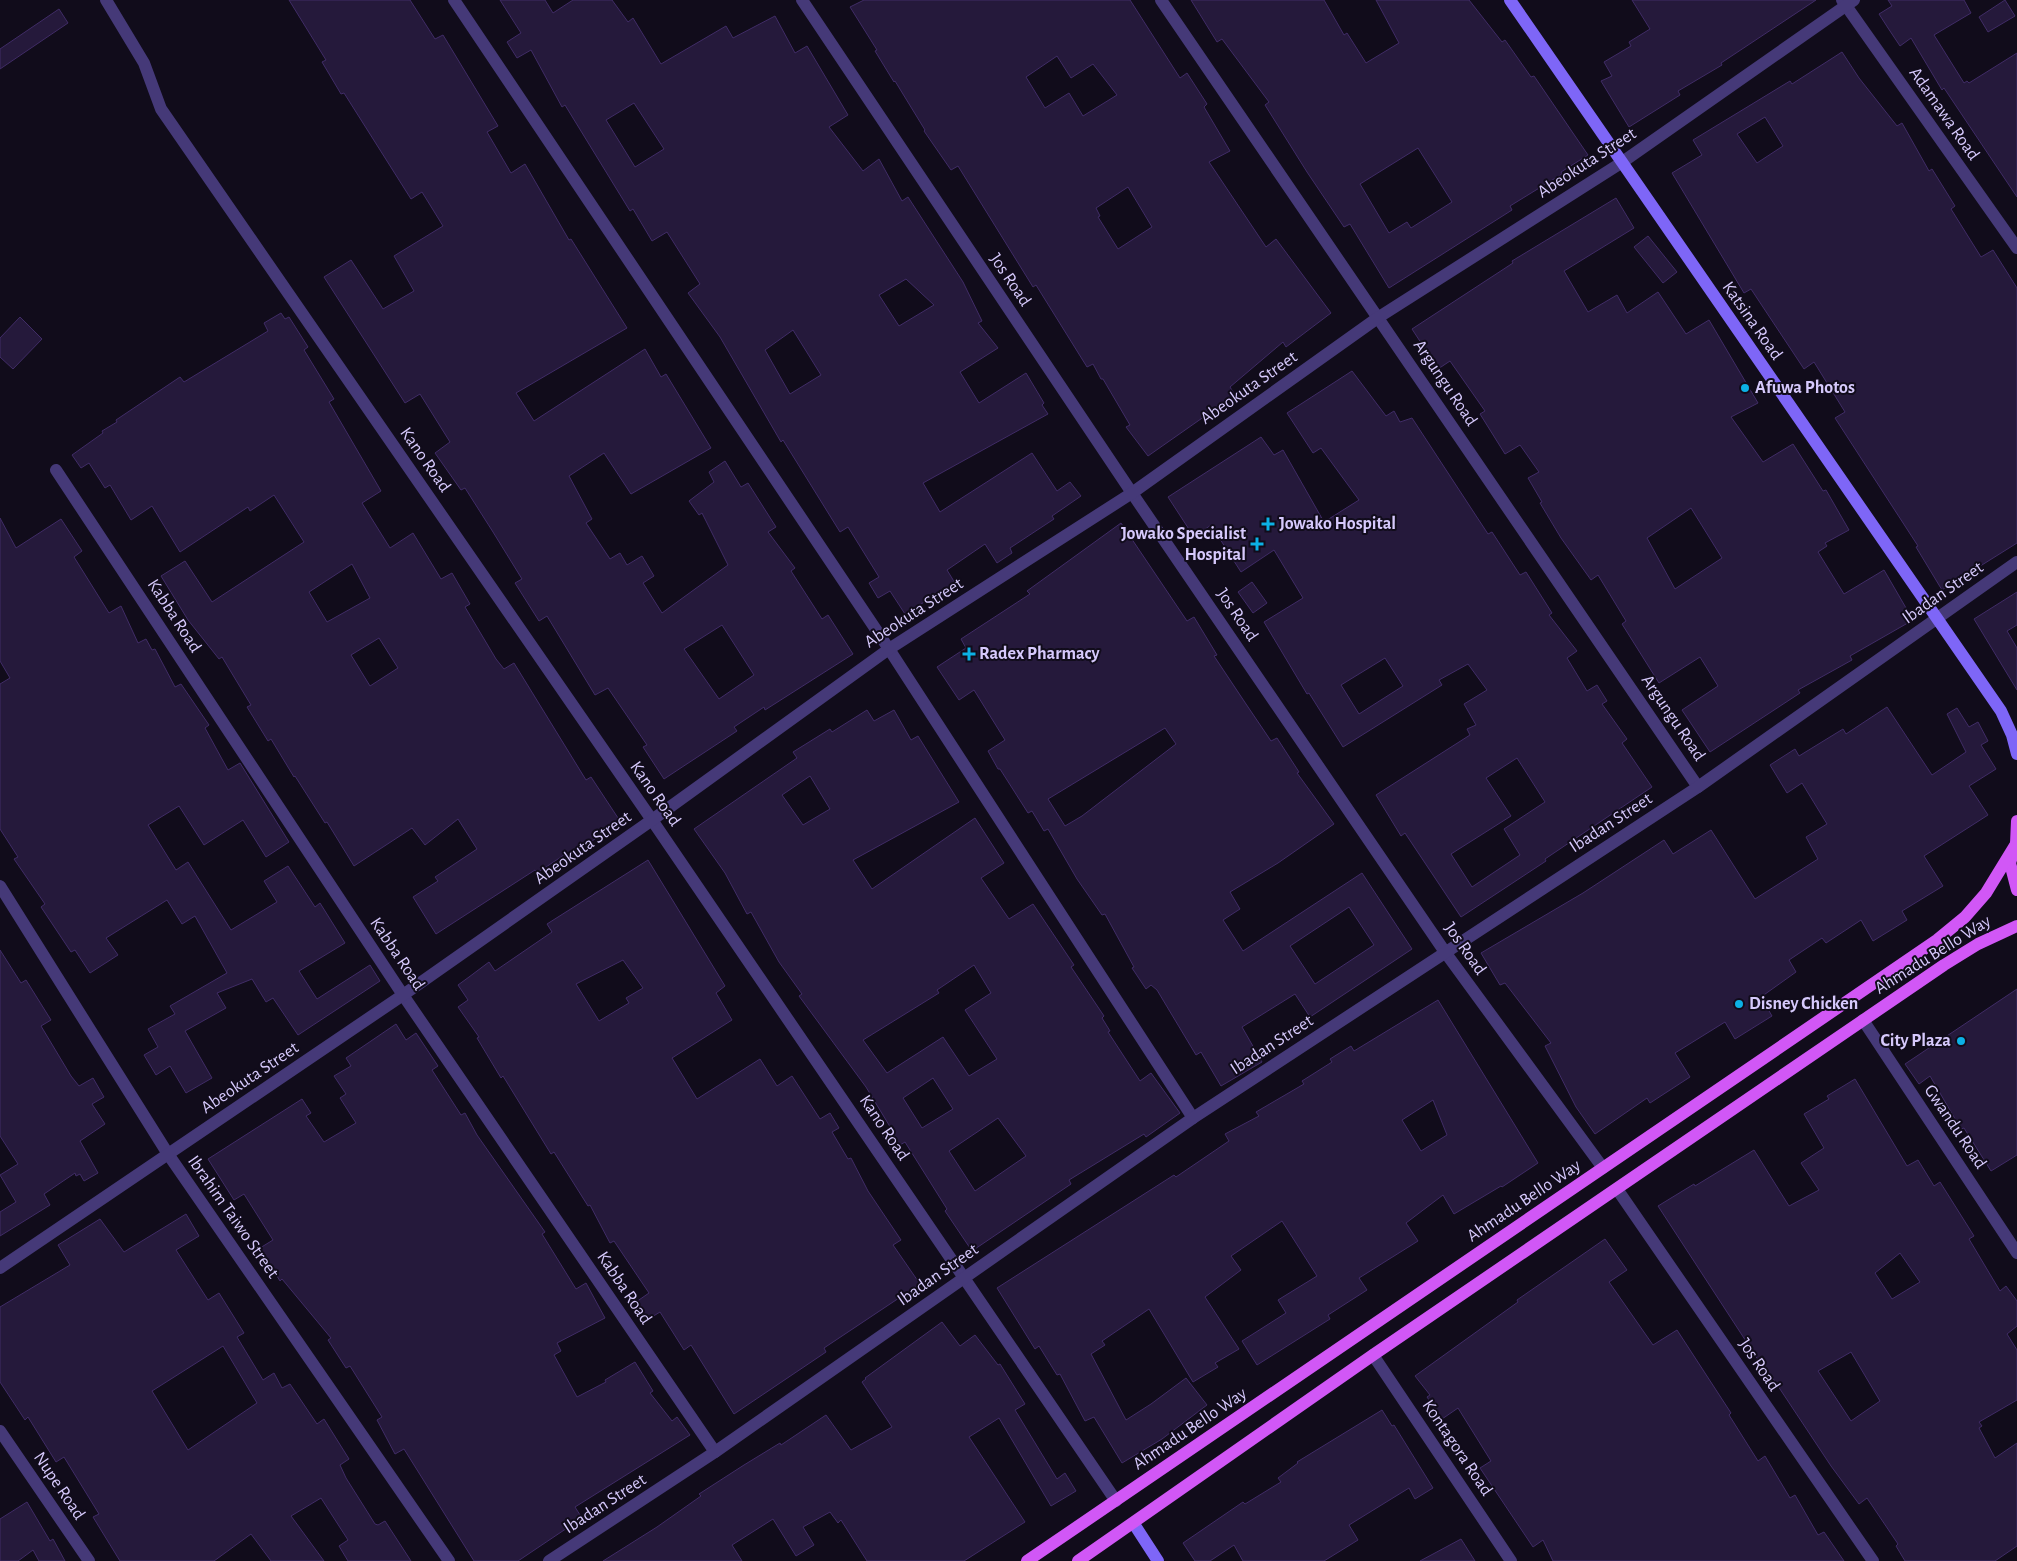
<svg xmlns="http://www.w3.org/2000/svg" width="2017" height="1561" viewBox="0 0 2017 1561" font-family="'Alegreya Sans',sans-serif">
<rect width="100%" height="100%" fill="#110c1b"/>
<g fill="#25193b" stroke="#402c66" fill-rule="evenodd">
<path d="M289,0H410L435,39L443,35L498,126L487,132L511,173L525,164L569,240L571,239L627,328L516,393L534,421L645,349L661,377L666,374L711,448L631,494L604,453L569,476L592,519L586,523L610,559L620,553L627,565L642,556L654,576L643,583L662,613L728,565L702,513L699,515L689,501L714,482L709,472L725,461L741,487L748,483L776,527L768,532L795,568L791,571L822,619L828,615L853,654L765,710L764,707L734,727L737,731L664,779L643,747L647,745L608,688L595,695L547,616L539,621L515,583L522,579L493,532L465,488L461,490L435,453L450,442L420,394L405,403L324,277L351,260L383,309L414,291L394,256L443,226L422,192L411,199L344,93L341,94L322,62L326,60ZM722,625L754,675L719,699L684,649Z"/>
<path d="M500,0H545L553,13L573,0H612L628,22L633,18L661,64L726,26L733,38L775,16L795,53L807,46L848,115L829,127L863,171L879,159L902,201L908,197L963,282L982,321L978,323L998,348L960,372L979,403L1026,373L1044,403L1042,405L1048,414L923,483L940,512L1032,453L1057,491L1070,482L1081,496L1052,516L1054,519L1010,548L1012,553L997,563L985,544L947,570L955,583L905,614L890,591L878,598L869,583L879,577L848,527L840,532L783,440L781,442L720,337L688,293L700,284L667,232L652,241L633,209L630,211L565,105L562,107L531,50L517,58L507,42L521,33ZM634,103L664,149L635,167L606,120ZM906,279L934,305L899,326L879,295ZM793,330L821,375L790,394L765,350Z"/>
<path d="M864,0H1130L1180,78L1187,73L1207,104L1204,107L1230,151L1209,162L1266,247L1276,239L1331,313L1286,347L1283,342L1230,387L1235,395L1148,456L1126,427L1130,425L1103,379H1101L1093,364L1087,367L1036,285L1033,287L958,166L951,170L924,131L925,130L895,81L894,82L875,51L877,50L850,7ZM1057,56L1071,78L1093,64L1117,95L1083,116L1069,93L1045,108L1026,77ZM1128,187L1152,227L1118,249L1098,217L1100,216L1096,208Z"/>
<path d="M1191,0H1324L1344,35L1347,33L1366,63L1399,43L1376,0H1469L1502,42L1505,40L1531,77L1534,76L1588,155L1561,172L1562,174L1510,206L1512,210L1389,288L1350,224L1344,227L1307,172L1265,105L1269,102L1222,39L1217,42ZM1418,148L1452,202L1411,228L1407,222L1389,233L1360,184Z"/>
<polygon points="1632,0 1816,0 1721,63 1722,65 1678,91 1680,95 1629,127 1601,81 1612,76 1604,62 1631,46 1629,42 1650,29"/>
<polygon points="1888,0 1964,0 1971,13 1934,35 1964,83 1967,81 1969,83 2017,53 2017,197 1944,88 1942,90 1911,38 1900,46 1888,28 1879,14 1892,6"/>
<polygon points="2005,0 2015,16 1988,32 1979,17"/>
<polygon points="59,9 68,23 0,69 0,49"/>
<path d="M1842,52L1859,78L1897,126L1902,123L1929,171L1932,169L1955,206L1951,209L1981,257L1993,250L2017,288V543L1942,590L1916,547L1918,546L1835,418L1845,412L1814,362L1804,369L1751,289L1744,293L1672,173L1702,155L1693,140L1790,81L1792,84ZM1765,117L1783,146L1757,163L1737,134Z"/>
<path d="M1616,198L1634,228L1564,271L1588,312L1617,295L1627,313L1658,292L1686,334L1709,320L1758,403L1731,417L1763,462L1793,444L1823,491L1826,490L1849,530L1825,543L1827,546L1818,552L1844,594L1884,570L1913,620L1850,656L1852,660L1798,690L1800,693L1710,752L1682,710L1718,686L1700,657L1659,683L1622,624L1626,621L1598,575L1591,580L1561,538L1540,503L1542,502L1528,478L1539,472L1520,445L1505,454L1480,414L1485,411L1450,361L1438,369L1412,329L1513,263L1512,261ZM1691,508L1722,558L1675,589L1647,538Z"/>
<polygon points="1648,236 1677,272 1663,283 1634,247"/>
<path d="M281,313L285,319L289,317L308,347L304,350L334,399L329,402L381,491L362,503L390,548L413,533L441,579L452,573L470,604L465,607L496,659L504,669L514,663L586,780L591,777L620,821L567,859L564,855L537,873L535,870L436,934L413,897L438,881L435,877L477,849L458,819L425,845L412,828L354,866L327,822L325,823L295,776L294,777L271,739L268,741L247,707L251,705L222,657L219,659L188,620L161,576L185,561L212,602L304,542L274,495L250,511L248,507L180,552L152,506L131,520L110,485L105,488L89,463L81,468L72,455L103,433L102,431L117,422L116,420L180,377L184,382L268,331L264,323ZM352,564L370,598L327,622L309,592ZM379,638L398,668L370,686L351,655Z"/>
<polygon points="20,317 42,339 13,369 0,357 0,338"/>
<path d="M1352,371L1386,416L1394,411L1400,422L1412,418L1488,534L1492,532L1520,575L1526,572L1552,613L1549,615L1577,651L1567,658L1587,691L1597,685L1607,701L1602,704L1627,739L1622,743L1652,787L1545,859L1546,861L1461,917L1405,833L1401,836L1376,795L1470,735L1467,729L1476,725L1464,704L1487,690L1468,664L1439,680L1442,685L1343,747L1309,693L1307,694L1264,622L1303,598L1274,550L1241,572L1211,525L1194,537L1168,497L1261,437L1274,455L1283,450L1324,522L1359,500L1321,448L1313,453L1287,413ZM1385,658L1403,686L1359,714L1341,685ZM1517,758L1545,802L1504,829L1520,855L1472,887L1451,854L1511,816L1486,778Z"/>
<polygon points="0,518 16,548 61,519 82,551 74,557 109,613 121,606 138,643 146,639 152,650 155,649 175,687 181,684 209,725 205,728 228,770 240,763 289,842 266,857 243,820 204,845 179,806 148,825 176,870 188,862 231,930 277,902 264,881 288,866 315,907 320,903 345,943 299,971 317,999 370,965 380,981 298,1035 273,998 266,1002 252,979 217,993 226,1008 185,1031 212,1078 186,1093 170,1066 156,1075 144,1055 158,1047 148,1029 175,1014 170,1006 227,973 195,916 182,924 167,900 106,938 118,955 90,973 75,950 71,952 41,907 45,904 14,859 18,857 0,829 0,684 10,678 0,661"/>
<path d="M1121,523L1187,621L1194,617L1217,655L1214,656L1246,704L1271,741L1277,738L1299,772L1297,773L1334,824L1278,863L1230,892L1240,909L1223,920L1243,951L1362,873L1412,949L1310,1017L1295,994L1242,1027L1262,1062L1221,1086L1201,1052L1196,1055L1157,990L1151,985L1146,989L1132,968L1134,967L1105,914L1102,915L1077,879L1048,829L1044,831L1032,811L1028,813L1000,769H998L988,751L1005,740L974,690L959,700L937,667L966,648L961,639L1030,594L1027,591ZM1165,728L1176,744L1082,816L1065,826L1048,799ZM1349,907L1374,945L1315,984L1290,946Z"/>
<polygon points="1252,582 1267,603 1253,613 1238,592"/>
<polygon points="2017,592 2017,625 2007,631 2017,648 2017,690 1974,619"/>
<polygon points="1887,707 1932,775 1966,752 1947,714 1957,708 1969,727 1978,722 1988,741 1981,745 1996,769 1969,786 1988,815 1924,856 1943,886 1902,911 1907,920 1873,941 1861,920 1826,943 1822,938 1789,960 1796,972 1761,997 1772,1016 1735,1039 1725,1022 1675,1053 1690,1077 1650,1103 1647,1098 1595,1134 1576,1107 1545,1046 1551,1043 1505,983 1500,985 1481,953 1583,893 1664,840 1673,854 1711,830 1755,899 1818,859 1806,837 1827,824 1802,783 1787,793 1770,765 1795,749 1799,756 1843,729 1846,734"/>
<path d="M867,710L874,721L894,710L911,740L918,736L959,802L853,860L872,889L975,818L1004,863L981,878L1009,919L1033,904L1074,965L1071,967L1104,1016L1102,1018L1110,1031L1108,1032L1140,1081L1151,1073L1180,1113L1146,1137L1144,1134L1069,1180L1071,1184L972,1251L945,1211L947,1209L905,1142L892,1150L883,1136L892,1130L866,1087L799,996L802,994L779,962L751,912L747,914L725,873L694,829L797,758L793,752L830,729L832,732ZM810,776L830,809L803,825L782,795ZM974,965L991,993L965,1010L997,1059L969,1076L943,1037L887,1073L863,1040L939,993L937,990ZM933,1078L953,1109L922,1128L903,1098ZM998,1118L1026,1156L975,1191L949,1151Z"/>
<path d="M648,860L725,986L716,993L732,1020L672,1058L697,1099L760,1059L777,1086L792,1076L820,1119L830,1113L839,1128L832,1132L848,1159L851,1158L868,1191L901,1240L893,1245L920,1284L824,1348L826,1352L734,1414L691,1345L684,1350L660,1312L647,1320L636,1302L649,1293L614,1241L610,1243L590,1205L588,1206L554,1152L551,1154L503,1076L501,1078L477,1038L479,1037L458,1007L468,1000L458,985L469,977L489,962L495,971L552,932L547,924ZM623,960L643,988L626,998L629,1003L599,1021L576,984Z"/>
<polygon points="0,950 21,983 26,980 51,1020 41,1026 71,1076 79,1086 93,1078 104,1097 92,1104 105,1124 80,1141 98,1173 84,1181 80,1174 76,1176 75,1173 44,1194 50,1205 0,1236 0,1212 16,1202 0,1175 18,1164 0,1136"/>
<polygon points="2017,989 2017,1155 1991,1171 1964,1128 1961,1129 1930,1076 1919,1084 1905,1064"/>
<path d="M1438,1000L1538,1163L1502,1187L1501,1186L1454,1214L1443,1195L1406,1223L1418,1241L1359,1278L1367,1290L1328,1315L1330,1319L1257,1365L1242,1341L1286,1313L1278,1300L1317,1276L1282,1221L1231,1256L1241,1270L1205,1297L1239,1349L1215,1363L1218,1367L1193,1382L1149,1309L1102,1341L1105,1345L1091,1354L1126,1420L1151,1404L1186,1378L1207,1405L1162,1439L1122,1463L1094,1417L1085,1421L1060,1374L1057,1375L1039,1346L1035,1349L997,1288L1174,1175L1176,1177L1229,1141L1225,1134L1259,1116L1256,1112L1304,1084L1302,1081L1332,1062L1330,1059L1351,1046L1354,1051ZM1433,1100L1447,1135L1421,1151L1402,1120Z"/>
<polygon points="396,1024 406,1040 416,1033 438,1066 432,1070 461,1115 465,1113 477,1135 545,1232 542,1234 576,1289 586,1283 605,1318 557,1343 561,1351 554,1355 577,1397 606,1382 605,1380 635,1362 653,1391 650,1393 672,1421 677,1417 690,1435 575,1507 582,1518 518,1561 474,1561 404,1449 395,1454 377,1420 382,1417 350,1366 346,1368 328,1340 331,1338 282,1279 280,1281 260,1248 273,1240 244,1194 234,1200 208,1159 302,1099 311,1113 306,1116 324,1142 356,1123 340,1098 346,1094 334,1076 351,1066 346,1058"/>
<path d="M1855,1079L1907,1166L1918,1160L1934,1186L1940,1182L1974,1236L1969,1239L2000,1291L2006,1286L2017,1301V1326L2007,1334L2017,1350V1400L1979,1422L1982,1426L1979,1428L1995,1458L2017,1443V1546L1995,1561H1905L1896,1546L1898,1544L1867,1498L1859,1504L1831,1466L1770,1374L1768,1375L1658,1206L1694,1184L1695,1186L1754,1150L1789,1206L1819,1190L1801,1163L1824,1148L1804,1114L1829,1099L1827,1096ZM1900,1253L1920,1282L1892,1299L1875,1273ZM1851,1352L1880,1401L1851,1421L1818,1371Z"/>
<path d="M186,1214L199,1236L176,1250L208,1300L219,1293L244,1333L237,1337L263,1380L274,1373L282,1388L290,1384L317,1424L324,1419L349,1459L340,1465L346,1478L375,1524L378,1525L385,1521L411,1561H348L339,1546L348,1540L321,1498L291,1516L324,1561H271L251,1534L214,1561H120L93,1517L99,1514L64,1457L56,1462L28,1417L25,1420L0,1382V1307L70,1265L58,1245L100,1219L124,1252ZM223,1346L257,1403L188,1450L152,1391Z"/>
<polygon points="1605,1239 1627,1270 1609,1282 1653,1345 1677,1330 1731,1413 1729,1415 1758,1461 1765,1456 1790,1498 1795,1495 1818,1535 1824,1532 1844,1561 1553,1561 1543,1540 1533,1547 1480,1468 1491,1461 1458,1408 1442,1419 1427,1397 1430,1395 1415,1376 1518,1302 1517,1300"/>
<polygon points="942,1322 960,1346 975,1335 998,1365 1000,1364 1025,1404 1015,1410 1057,1479 1065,1473 1076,1491 1051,1506 999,1418 969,1437 1025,1522 964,1561 867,1561 841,1520 838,1523 830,1512 803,1527 814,1545 796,1556 773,1519 732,1545 742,1561 603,1561 657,1527 701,1496 699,1494 744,1465 780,1443 781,1445 826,1415 851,1450 892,1427 862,1382 866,1379 865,1378"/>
<polygon points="1382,1410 1392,1426 1394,1425 1433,1488 1415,1499 1409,1488 1349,1525 1358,1540 1324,1561 1243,1561 1234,1545 1210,1561 1195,1561 1183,1543 1243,1502 1245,1504 1281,1482 1278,1478 1298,1463 1297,1462"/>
<polygon points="27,1502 50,1541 53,1539 65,1561 39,1561 33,1550 18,1561 0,1561 0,1519"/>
<polygon points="1461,1539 1475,1561 1420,1561"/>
</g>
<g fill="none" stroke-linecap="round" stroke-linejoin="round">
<g stroke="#453978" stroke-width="12">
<polyline points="106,0 144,63 161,109 652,820 1116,1501"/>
<polyline points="454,0 889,649 1193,1118"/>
<polyline points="802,0 1132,493 1445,952 1603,1168"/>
<polyline points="1161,0 1698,787"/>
<polyline points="1842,0 2017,248"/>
<polyline points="56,470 403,995 715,1452"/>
<polyline points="0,886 168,1154 449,1561"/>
<polyline points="1863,1020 2017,1253"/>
<polyline points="1617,1189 1873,1561"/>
<polyline points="0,1268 403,995 652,820 889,649 1132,493 1379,317 1621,163 1854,0"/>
<polyline points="1373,1355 1511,1561"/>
<polyline points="0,1431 89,1561"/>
<polyline points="549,1561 715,1452 1193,1118 1698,787 2017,562"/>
</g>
<g stroke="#7e66f7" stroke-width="12">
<polyline points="1510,0 2001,711 2012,735 2017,754"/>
<polyline points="1134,1524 1158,1561"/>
</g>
<g stroke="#d157f6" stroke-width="12">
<polyline points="2017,821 2016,844 2010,863 2017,890"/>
<polyline points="1027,1561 1937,940 1965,917 1986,893 2016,844"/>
<polyline points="1078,1561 1373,1355 1944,965 1978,944 2017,926"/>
</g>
</g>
<g fill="#0cb1e5" stroke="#110c1b" stroke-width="2">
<circle cx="1745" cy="388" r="5"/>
<path d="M1265.5 516.5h5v5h5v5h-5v5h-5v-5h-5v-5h5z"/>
<path d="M1254.5 536.5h5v5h5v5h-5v5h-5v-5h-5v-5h5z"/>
<path d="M966.5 646.5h5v5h5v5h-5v5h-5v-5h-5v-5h5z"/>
<circle cx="1739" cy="1004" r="5"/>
<circle cx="1961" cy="1041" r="5"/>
</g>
<g text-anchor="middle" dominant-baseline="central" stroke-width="4" stroke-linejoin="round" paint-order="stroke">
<g font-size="18" fill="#d6c9fc" stroke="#110c1b">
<text transform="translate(1944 114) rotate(55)">Adamawa Road</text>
<text transform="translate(1587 163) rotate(-33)">Abeokuta Street</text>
<text transform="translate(1010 280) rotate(56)">Jos Road</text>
<text transform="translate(1752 321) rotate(55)">Katsina Road</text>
<text transform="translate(1445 383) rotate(56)">Argungu Road</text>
<text transform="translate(1249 388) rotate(-35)">Abeokuta Street</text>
<text transform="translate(425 460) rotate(55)">Kano Road</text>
<text transform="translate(1943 593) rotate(-35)">Ibadan Street</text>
<text transform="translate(914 613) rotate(-33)">Abeokuta Street</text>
<text transform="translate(1237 615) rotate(56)">Jos Road</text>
<text transform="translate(174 616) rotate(57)">Kabba Road</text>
<text transform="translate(1673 718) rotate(56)">Argungu Road</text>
<text transform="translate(655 794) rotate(55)">Kano Road</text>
<text transform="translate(1611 823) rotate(-33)">Ibadan Street</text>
<text transform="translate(583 848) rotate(-35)">Abeokuta Street</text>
<text transform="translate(1465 949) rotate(55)">Jos Road</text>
<text transform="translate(397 954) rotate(56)">Kabba Road</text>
<text transform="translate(1933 955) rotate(-32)">Ahmadu Bello Way</text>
<text transform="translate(1272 1045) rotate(-33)">Ibadan Street</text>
<text transform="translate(250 1078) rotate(-34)">Abeokuta Street</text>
<text transform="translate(1955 1127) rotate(56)">Gwandu Road</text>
<text transform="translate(884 1128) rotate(56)">Kano Road</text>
<text transform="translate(1524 1201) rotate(-34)">Ahmadu Bello Way</text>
<text transform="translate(233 1217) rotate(55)">Ibrahim Taiwo Street</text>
<text transform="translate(938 1275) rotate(-35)">Ibadan Street</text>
<text transform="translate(624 1288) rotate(56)">Kabba Road</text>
<text transform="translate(1759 1365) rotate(56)">Jos Road</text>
<text transform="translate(1190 1429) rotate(-34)">Ahmadu Bello Way</text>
<text transform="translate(1457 1448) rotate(56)">Kontagora Road</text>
<text transform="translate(59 1486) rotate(56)">Nupe Road</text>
<text transform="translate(605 1504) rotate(-33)">Ibadan Street</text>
</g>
<g font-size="18" font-weight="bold" fill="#d6c9fc" stroke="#110c1b" text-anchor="start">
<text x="1755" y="388">Afuwa Photos</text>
<text x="1279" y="524">Jowako Hospital</text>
<text x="1246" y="534" text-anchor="end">Jowako Specialist<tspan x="1246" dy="21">Hospital</tspan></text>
<text x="979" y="654">Radex Pharmacy</text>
<text x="1749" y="1004">Disney Chicken</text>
<text x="1951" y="1041" text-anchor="end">City Plaza</text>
</g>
</g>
</svg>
